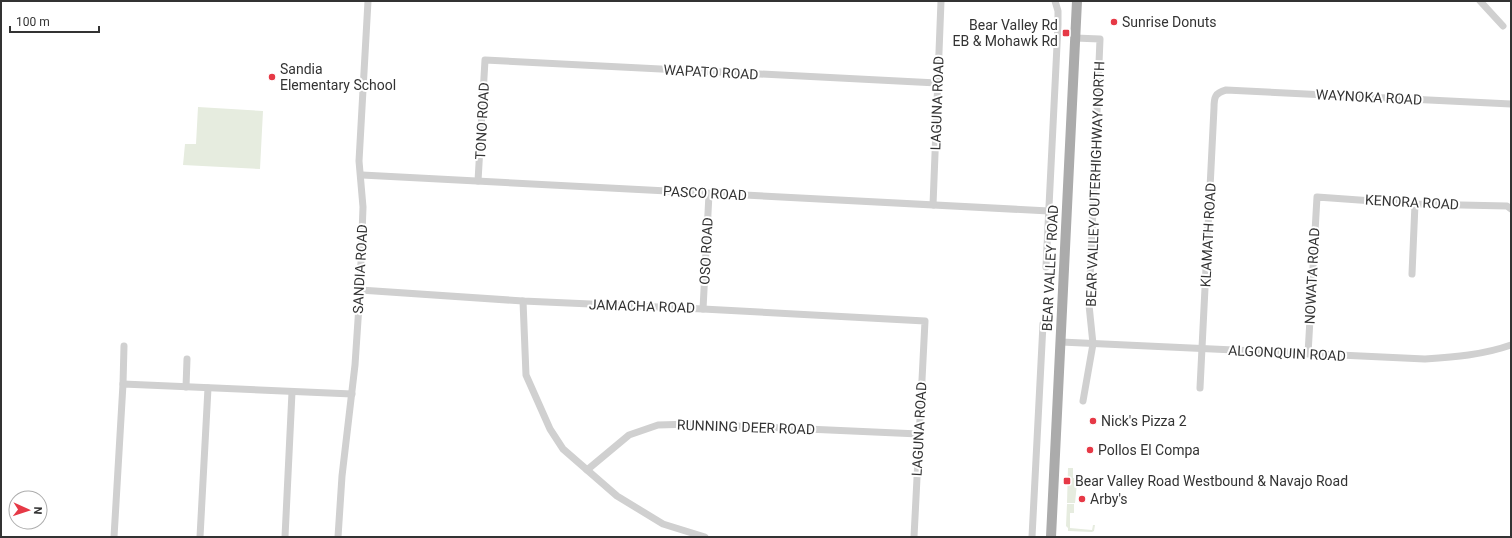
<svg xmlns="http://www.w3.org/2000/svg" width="1512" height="538" viewBox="0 0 1512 538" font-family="Roboto,sans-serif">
<rect width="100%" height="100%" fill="#fff"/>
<g fill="#e6ecdf">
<polygon points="198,107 263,111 260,169 183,165 185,144 196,144"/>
<polygon points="1068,468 1073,468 1073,478 1097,479 1096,482 1077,483 1075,503 1067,503"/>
<polygon points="1067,504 1074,504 1074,513 1070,513 1070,528 1092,530 1093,525 1095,525 1094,531 1092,532 1068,531 1068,528 1066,526"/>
</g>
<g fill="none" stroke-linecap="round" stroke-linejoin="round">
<g stroke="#d0d0d0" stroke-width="7">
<polyline points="1480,1 1503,26"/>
<polyline points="1075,38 1100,39 1089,305 1093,344 1083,401"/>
<polyline points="362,175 1049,211"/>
<polyline points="478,181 485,60 937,83"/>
<polyline points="933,205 941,1"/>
<polyline points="1046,267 1058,25 1058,11 1055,1"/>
<polyline points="1412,274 1415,204"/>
<polyline points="360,290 523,301 703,309 925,321 914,537"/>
<polyline points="523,301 526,375 550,429 563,449 617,496 663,524 705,537"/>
<polyline points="703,309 709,194"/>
<path d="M1061,342L1425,359C1454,357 1483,355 1511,345"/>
<polyline points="1308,354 1317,197 1415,204 1507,206 1511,209"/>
<polyline points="123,384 124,346"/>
<polyline points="186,387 187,359"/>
<path d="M1200,388L1214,108C1214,97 1215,93 1226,90L1511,104"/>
<polyline points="587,470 629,435 658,425 693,424 919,434"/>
<polyline points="114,537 123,384 352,394"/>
<polyline points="200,537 208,388"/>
<polyline points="285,537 292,392"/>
<polyline points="338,537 342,476 355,365 360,290 363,207 359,161 368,1"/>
<polyline points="1032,537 1043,324"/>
</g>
<polyline stroke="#ababab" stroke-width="10" points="1051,537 1077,1"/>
</g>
<g fill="#e63946" stroke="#fff" stroke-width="1.5">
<circle cx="1114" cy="22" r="4"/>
<rect x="1062" y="29" width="8" height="8" rx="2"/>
<circle cx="272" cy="77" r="4"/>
<circle cx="1093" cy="421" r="4"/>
<circle cx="1090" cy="450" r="4"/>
<rect x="1063" y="477" width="8" height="8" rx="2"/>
<circle cx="1082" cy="499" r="4"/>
</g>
<g text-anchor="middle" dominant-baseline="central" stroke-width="4" stroke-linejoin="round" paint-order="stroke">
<g font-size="14" fill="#333" stroke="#fff" text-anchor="start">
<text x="1122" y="22">Sunrise Donuts</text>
<text x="1058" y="25" text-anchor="end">Bear Valley Rd<tspan x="1058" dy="16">EB &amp; Mohawk Rd</tspan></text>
<text x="280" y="69">Sandia<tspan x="280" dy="16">Elementary School</tspan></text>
<text x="1101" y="421">Nick's Pizza 2</text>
<text x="1098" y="450">Pollos El Compa</text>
<text x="1075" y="481">Bear Valley Road Westbound &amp; Navajo Road</text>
<text x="1090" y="499">Arby's</text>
</g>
<g font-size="14" fill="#333" stroke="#fff">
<text transform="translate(711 72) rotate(3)">WAPATO ROAD</text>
<text transform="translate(1369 97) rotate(3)">WAYNOKA ROAD</text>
<text transform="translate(937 103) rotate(-88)">LAGUNA ROAD</text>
<text transform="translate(482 121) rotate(-87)">TONO ROAD</text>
<text transform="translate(1095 184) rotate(-88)">BEAR VALLEY OUTERHIGHWAY NORTH</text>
<text transform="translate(705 193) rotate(3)">PASCO ROAD</text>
<text transform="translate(1412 202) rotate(3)">KENORA ROAD</text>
<text transform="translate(1208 235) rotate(-87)">KLAMATH ROAD</text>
<text transform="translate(706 251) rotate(-87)">OSO ROAD</text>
<text transform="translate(1050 268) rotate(-87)">BEAR VALLEY ROAD</text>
<text transform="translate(360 269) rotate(-87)">SANDIA ROAD</text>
<text transform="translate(1312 276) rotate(-87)">NOWATA ROAD</text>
<text transform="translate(642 306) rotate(2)">JAMACHA ROAD</text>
<text transform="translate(1287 353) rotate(3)">ALGONQUIN ROAD</text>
<text transform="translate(746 427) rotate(2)">RUNNING DEER ROAD</text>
<text transform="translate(919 429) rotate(-87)">LAGUNA ROAD</text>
</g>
</g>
<rect width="1512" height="538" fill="none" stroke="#333333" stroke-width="4"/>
<g transform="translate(28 510) rotate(93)"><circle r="19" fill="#ffffff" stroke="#adadad"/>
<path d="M0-3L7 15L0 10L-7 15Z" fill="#e63946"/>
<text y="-6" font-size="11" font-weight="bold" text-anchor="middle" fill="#333333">N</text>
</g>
<path d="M10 26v6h89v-6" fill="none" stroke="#333333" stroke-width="2"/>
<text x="16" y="26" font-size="12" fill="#333333" stroke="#ffffff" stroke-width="3" paint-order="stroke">100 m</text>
</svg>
